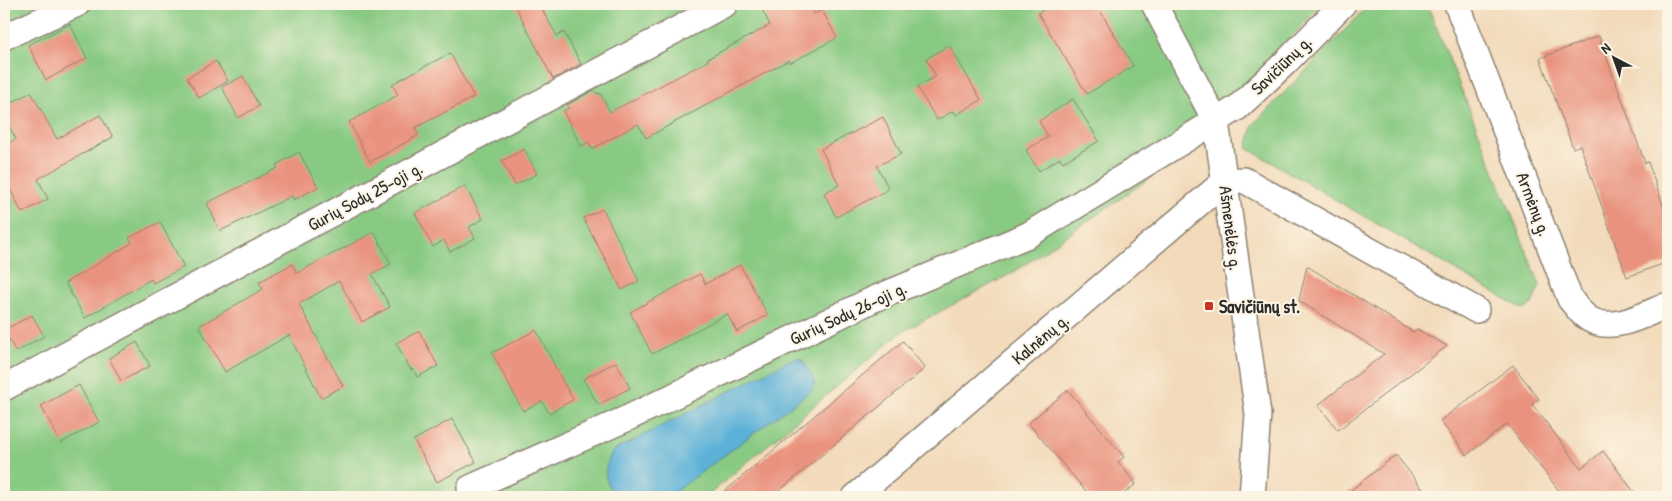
<svg xmlns="http://www.w3.org/2000/svg" width="1672" height="501" viewBox="0 0 1672 501" font-family="'Patrick Hand',sans-serif">
<rect width="100%" height="100%" fill="#fcf5e5"/>
<filter id="ink" filterUnits="userSpaceOnUse"><feTurbulence type="fractalNoise" baseFrequency=".02" numOctaves="2"/><feDisplacementMap in="SourceGraphic" scale="10" xChannelSelector="R" yChannelSelector="G"/><feConvolveMatrix kernelMatrix="1 2 1 2 8 2 1 2 1" color-interpolation-filters="sRGB"/></filter>
<filter id="wash" filterUnits="userSpaceOnUse"><feTurbulence type="fractalNoise" baseFrequency=".0096" numOctaves="4" result="noise"/><feDisplacementMap in="SourceGraphic" scale="20" xChannelSelector="R" yChannelSelector="G"/><feGaussianBlur stdDeviation="1.12" result="paint"/><feColorMatrix in="noise" values="0 0 0 0 0 0 0 0 0 0 0 0 0 0 0 0 0 1.4 0 .05"/><feComposite in="paint" operator="in"/></filter>
<g filter="url(#wash)">
<rect width="100%" height="100%" fill="#f2daba"/>
<g fill="#88ca82" stroke="#5a7a56">
<polygon points="4,4 1322,4 1279,50 1195,147 1014,272 900,333 706,497 4,497"/>
<polygon points="1370,4 1427,4 1540,285 1532,304 1524,310 1247,148 1253,125"/>
</g>
<path fill="#5cb1d8" stroke="#446e82" d="M794,358L802,359L815,382L812,390L668,497H617C602,480 603,470 613,451Z"/>
<g id="blocks">
<g fill="#e9937e">
<polygon points="514,4 539,4 557,36 564,32 581,64 553,79"/>
<polygon points="759,4 808,4 814,14 822,10 837,38 790,63 789,60 646,138 638,124 592,149 589,142 581,146 563,111 569,108 567,105 594,90 597,94 600,93 610,112 708,61 707,59 770,25"/>
<polygon points="1054,4 1096,4 1133,66 1087,94 1038,13"/>
<polygon points="70,24 87,58 46,80 28,45"/>
<polygon points="1599,36 1645,163 1648,162 1668,220 1668,262 1627,277 1580,145 1573,148 1540,58"/>
<polygon points="949,45 981,100 956,115 953,111 937,120 917,87 936,76 926,59"/>
<polygon points="450,53 474,97 415,128 419,135 370,162 349,122 398,95 392,84"/>
<polygon points="216,61 228,81 199,98 187,78"/>
<polygon points="243,76 259,106 238,118 222,87"/>
<polygon points="31,92 57,139 100,115 113,137 38,179 48,199 22,213 4,177 4,146 16,139 4,117 4,107"/>
<polygon points="1073,99 1099,141 1063,162 1060,158 1039,171 1026,150 1048,137 1039,121"/>
<polygon points="883,117 901,154 877,166 889,189 836,217 824,193 839,185 821,149"/>
<polygon points="524,149 537,174 515,185 502,161"/>
<polygon points="299,152 318,187 294,200 292,196 220,231 207,203 278,168 276,165"/>
<polygon points="465,186 483,219 469,227 475,238 450,252 444,240 433,247 415,213"/>
<polygon points="603,209 639,281 622,290 583,218"/>
<polygon points="160,222 184,267 153,283 151,279 85,318 65,283 132,243 129,238"/>
<polygon points="374,232 391,264 372,274 390,307 362,322 339,281 299,304 343,386 321,398 289,335 225,372 199,326 263,289 259,282 292,264 297,273"/>
<polygon points="740,265 768,315 737,332 727,314 652,354 630,312 700,274 705,284"/>
<polygon points="1307,266 1413,332 1417,329 1447,346 1338,430 1318,405 1384,354 1299,301"/>
<polygon points="32,315 44,336 16,352 4,330"/>
<polygon points="536,330 573,400 549,413 542,401 523,411 492,353"/>
<polygon points="419,331 438,366 417,377 413,369 411,370 396,343"/>
<polygon points="903,341 925,368 772,497 718,497"/>
<polygon points="137,342 150,366 121,381 109,358"/>
<polygon points="616,362 630,388 598,405 583,379"/>
<polygon points="1513,365 1539,399 1532,404 1581,468 1603,451 1638,497 1564,497 1507,424 1467,455 1440,421"/>
<polygon points="79,385 99,422 61,443 41,406"/>
<polygon points="1068,390 1124,457 1118,462 1136,484 1120,497 1091,497 1028,423"/>
<polygon points="452,419 476,462 437,482 414,440"/>
<polygon points="1396,455 1429,497 1342,497"/>
</g>
</g>
</g>
<g filter="url(#ink)">
<use href="#blocks" fill-opacity="0" stroke="#8e8272" stroke-width="1"/>
<g fill="none" stroke-linecap="round" stroke-linejoin="round">
<defs>
<g id="minor">
<polyline points="1154,4 1216,122 1258,414 1252,497"/>
<path d="M1457,4L1570,299C1577,307 1583,317 1593,321C1615,332 1647,313 1668,305"/>
<polyline points="4,37 77,4"/>
<polyline points="4,388 725,4"/>
<polyline points="470,488 628,418 872,300 1028,235 1237,108 1285,63 1343,4"/>
<polyline points="855,497 1225,181 1244,180 1476,310"/>
</g>
</defs>
<use href="#minor" stroke="#8e8272" stroke-width="28"/>
<use href="#minor" stroke="#fff" stroke-width="25"/>
</g>
</g>
<rect fill="#c8321e" stroke="#fcf5e5" stroke-width="2" x="1204" y="301" width="10" height="10" rx="2.5"/>
<g text-anchor="middle" dominant-baseline="central" stroke-width="4" stroke-linejoin="round" paint-order="stroke">
<g font-size="18" fill="#2b2b2b" stroke="#fcf5e5">
<text transform="translate(1281 65) rotate(-44)">Savičiūnų g.</text>
<text transform="translate(365 196) rotate(-28)">Gurių Sodų 25-oji g.</text>
<text transform="translate(1534 204) rotate(69)">Armėnų g.</text>
<text transform="translate(1231 228) rotate(83)">Ašmenėlės g.</text>
<text transform="translate(848 313) rotate(-25)">Gurių Sodų 26-oji g.</text>
<text transform="translate(1040 339) rotate(-40)">Kalnėnų g.</text>
</g>
<g font-size="18" font-weight="bold" fill="#2b2b2b" stroke="#fcf5e5" text-anchor="start">
<text x="1219" y="306">Savičiūnų st.</text>
</g>
</g>
<rect width="1672" height="501" fill="none" stroke="#fcf5e5" stroke-width="20"/>
<g transform="translate(1614 58) rotate(319)" stroke="#fcf5e5" stroke-width="4" paint-order="stroke">
<path d="M0-4L9 19L0 12L-9 19Z" fill="#2b2b2b"/>
<text y="-8" font-size="14" font-weight="bold" text-anchor="middle" fill="#2b2b2b">N</text>
</g>
</svg>
